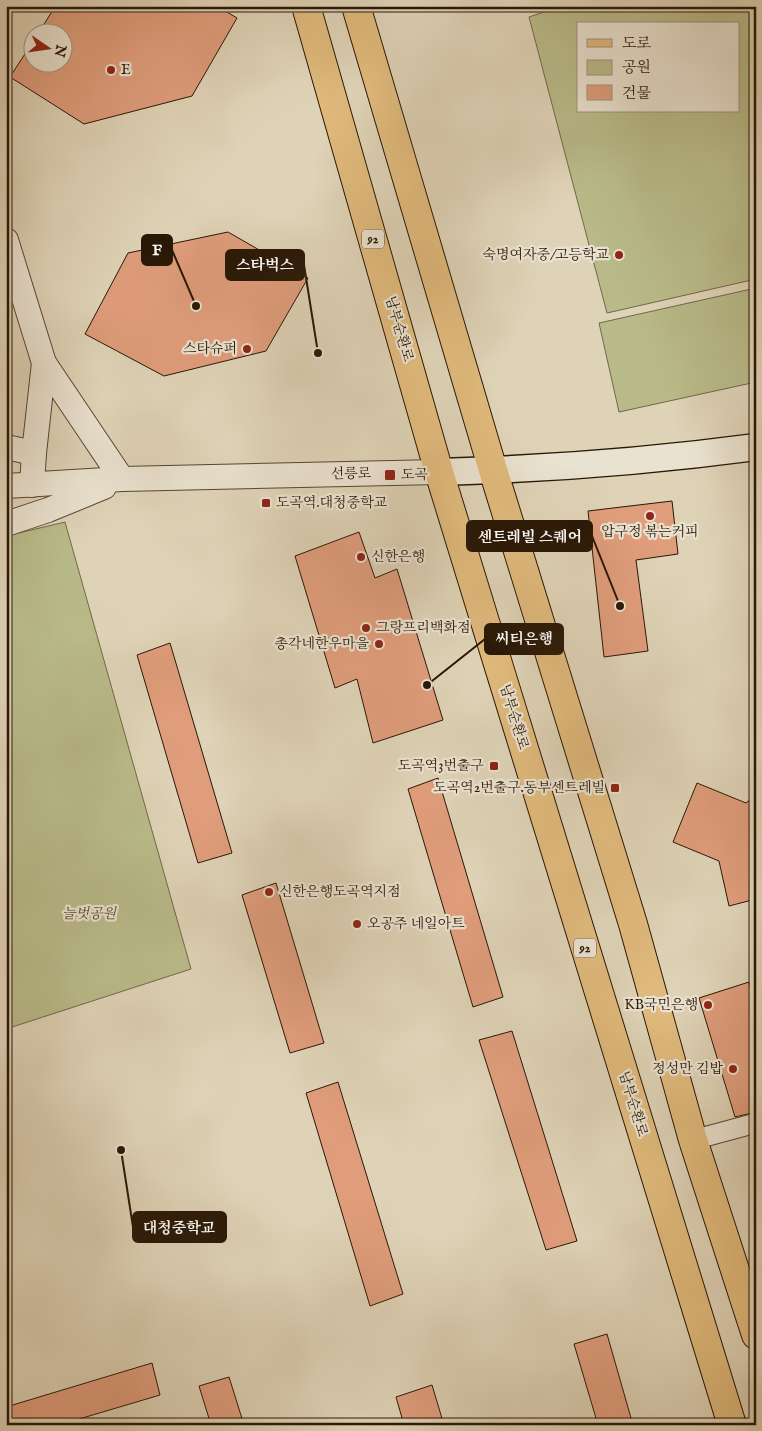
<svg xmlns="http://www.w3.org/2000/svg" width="762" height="1431" viewBox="0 0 762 1431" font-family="'IM FELL English','Noto Serif KR',serif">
<rect width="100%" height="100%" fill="#dfd3b7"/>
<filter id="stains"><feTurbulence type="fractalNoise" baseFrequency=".004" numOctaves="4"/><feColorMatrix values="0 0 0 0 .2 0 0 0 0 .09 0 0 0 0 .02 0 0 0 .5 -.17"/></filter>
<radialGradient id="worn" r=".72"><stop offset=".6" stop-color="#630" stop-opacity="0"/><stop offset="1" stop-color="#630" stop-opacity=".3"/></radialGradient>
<g fill="#b9ba89" stroke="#706848" fill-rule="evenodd">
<path d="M562,6H756V279L607,313L529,17ZM578,24H738V111H578Z"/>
<polygon points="756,288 756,382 619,412 599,323"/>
<polygon points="65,522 191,969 6,1029 6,536"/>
</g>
<g fill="#e09d7c" stroke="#281706">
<polygon points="68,6 217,6 237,18 192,96 84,124 10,77 32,43 32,62 62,62 62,32 39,32 53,10"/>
<polygon points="228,232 308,278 266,351 164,376 85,334 128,253"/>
<polygon points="672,501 678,554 636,560 648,651 604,657 588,511"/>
<polygon points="359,532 375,578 397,569 443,720 373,743 357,679 335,688 295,556"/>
<polygon points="170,643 232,853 198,863 137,655"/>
<polygon points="438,778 503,997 473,1007 408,789"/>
<polygon points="697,783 746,803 756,795 756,899 729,906 719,861 673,842"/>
<polygon points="276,883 324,1043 290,1053 242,895"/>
<polygon points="749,982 756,1006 756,1112 735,1117 699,998"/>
<polygon points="512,1031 577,1241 546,1250 479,1040"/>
<polygon points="338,1082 403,1294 370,1306 306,1093"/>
<polygon points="607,1334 633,1425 598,1425 574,1344"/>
<polygon points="152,1363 160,1395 59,1425 6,1425 6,1407"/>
<polygon points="229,1377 244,1425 211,1425 199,1386"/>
<polygon points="432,1385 444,1425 404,1425 396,1397"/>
</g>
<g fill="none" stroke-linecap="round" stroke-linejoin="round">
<defs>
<polyline id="minor" points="693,1140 756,1123"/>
<g id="tertiary">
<polyline points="6,240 44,363 122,479"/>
<polyline points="6,447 34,453"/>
<polyline points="32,485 34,453 44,363"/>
<polyline points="6,486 122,479 439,472"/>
<polyline points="6,524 48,510 104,487"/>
</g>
<path id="secondary" d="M439,472C545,469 651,461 756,447"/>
<g id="primary">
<polyline points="306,6 439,472 732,1425"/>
<polyline points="356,6 493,470 633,924 693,1140 756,1335"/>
</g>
</defs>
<use href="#minor" stroke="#564632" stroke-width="21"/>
<use href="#tertiary" stroke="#564632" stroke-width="26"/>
<use href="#secondary" stroke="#281706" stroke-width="29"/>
<use href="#primary" stroke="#281706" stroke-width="30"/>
<use href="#minor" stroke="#eae2d0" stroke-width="19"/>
<use href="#tertiary" stroke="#eae2d0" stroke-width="24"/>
<use href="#secondary" stroke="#eae2d0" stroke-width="26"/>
<use href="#primary" stroke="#e0ba7c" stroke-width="28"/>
</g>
<g fill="#8f2418" stroke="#eae2d0" stroke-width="2">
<circle cx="111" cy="70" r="5"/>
<circle cx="619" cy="255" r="5"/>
<circle cx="247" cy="349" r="5"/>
<rect x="384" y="469" width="12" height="12" rx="2.5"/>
<rect x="261" y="498" width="10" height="10" rx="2.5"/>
<circle cx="650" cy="516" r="5"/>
<circle cx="361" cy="557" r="5"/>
<circle cx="366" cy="628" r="5"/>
<circle cx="379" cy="644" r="5"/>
<rect x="489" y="761" width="10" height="10" rx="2.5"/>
<rect x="610" y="783" width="10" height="10" rx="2.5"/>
<circle cx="269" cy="892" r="5"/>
<circle cx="357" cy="924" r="5"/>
<circle cx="708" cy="1005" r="5"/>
<circle cx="733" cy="1069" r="5"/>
</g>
<g text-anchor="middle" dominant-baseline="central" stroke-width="4.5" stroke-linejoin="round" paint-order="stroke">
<g fill="#eae2d0" stroke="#625443" stroke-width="1">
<rect x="362" y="229.5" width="22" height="19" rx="4"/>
<rect x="574" y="938.5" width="22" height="19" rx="4"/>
</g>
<g font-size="12" font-weight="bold" fill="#281706">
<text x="373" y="239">92</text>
<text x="585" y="948">92</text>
</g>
<g font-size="14" fill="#281706" stroke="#eae2d0" text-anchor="start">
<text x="121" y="70">E</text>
<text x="609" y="255" text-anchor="end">숙명여자중/고등학교</text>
<text x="237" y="349" text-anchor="end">스타슈퍼</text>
<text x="401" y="475">도곡</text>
<text x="276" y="503">도곡역.대청중학교</text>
<text x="650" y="532" text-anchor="middle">압구정 볶는커피</text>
<text x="371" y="557">신한은행</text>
<text x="376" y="628">그랑프리백화점</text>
<text x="369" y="644" text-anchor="end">총각네한우마을</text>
<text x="484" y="766" text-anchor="end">도곡역3번출구</text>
<text x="605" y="788" text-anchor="end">도곡역2번출구.동부센트레빌</text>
<text x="279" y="892">신한은행도곡역지점</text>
<text x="367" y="924">오공주 네일아트</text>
<text x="698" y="1005" text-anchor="end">KB국민은행</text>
<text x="723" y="1069" text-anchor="end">정성만 김밥</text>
</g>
<g font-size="14" fill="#281706" stroke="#eae2d0">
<text transform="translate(399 329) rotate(74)">남부순환로</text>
<text transform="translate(351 474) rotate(-1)">선릉로</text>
<text transform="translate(514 717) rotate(73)">남부순환로</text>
<text transform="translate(633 1104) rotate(73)">남부순환로</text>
</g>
<g font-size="14" font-style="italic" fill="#54482d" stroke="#eae2d0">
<text x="89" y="914">늘벗공원</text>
</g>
</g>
<path fill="none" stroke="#281706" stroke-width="2" d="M196 306L172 250M318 353L304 265M620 606L592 536M427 685L485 639M121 1150L133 1227"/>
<g fill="#281706" stroke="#eae2d0" stroke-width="2">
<circle cx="196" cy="306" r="5"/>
<circle cx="318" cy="353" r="5"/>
<circle cx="620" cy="606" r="5"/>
<circle cx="427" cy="685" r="5"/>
<circle cx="121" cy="1150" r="5"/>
</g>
<g fill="#281706" stroke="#281706" stroke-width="2">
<rect x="142" y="235" width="30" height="30" rx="5"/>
<rect x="226" y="250" width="78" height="30" rx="5"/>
<rect x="467" y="521" width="125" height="30" rx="5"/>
<rect x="485" y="624" width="78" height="30" rx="5"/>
<rect x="133" y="1212" width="93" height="30" rx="5"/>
</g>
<g font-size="15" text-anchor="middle" font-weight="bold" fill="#fff">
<text x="157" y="255">F</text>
<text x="265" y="270">스타벅스</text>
<text x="530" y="542">센트레빌 스퀘어</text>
<text x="524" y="644">씨티은행</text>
<text x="179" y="1233">대청중학교</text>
</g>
<rect width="762" height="1431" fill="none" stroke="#dfd3b7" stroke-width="25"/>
<rect x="8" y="8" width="747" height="1416" fill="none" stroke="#281706" stroke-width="2.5"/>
<rect x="12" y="12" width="737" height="1406" fill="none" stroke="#281706"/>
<rect x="577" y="22" width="162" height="90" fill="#eae2d0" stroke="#9c917f"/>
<rect x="587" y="39" width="25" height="8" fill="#e0ba7c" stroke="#9c917f"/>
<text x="622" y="48" font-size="15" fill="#281706">도로</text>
<rect x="587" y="60" width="25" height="15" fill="#b9ba89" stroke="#9c917f"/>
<text x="622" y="72" font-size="15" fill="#281706">공원</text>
<rect x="587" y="85" width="25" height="15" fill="#e09d7c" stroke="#9c917f"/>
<text x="622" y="98" font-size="15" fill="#281706">건물</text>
<g transform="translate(48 48) rotate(103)"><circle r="24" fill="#eae2d0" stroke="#9c917f"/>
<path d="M0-4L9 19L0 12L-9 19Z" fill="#8f2418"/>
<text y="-8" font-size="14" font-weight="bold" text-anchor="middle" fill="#281706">N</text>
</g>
<rect width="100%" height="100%" filter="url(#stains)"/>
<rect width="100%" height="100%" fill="url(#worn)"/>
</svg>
